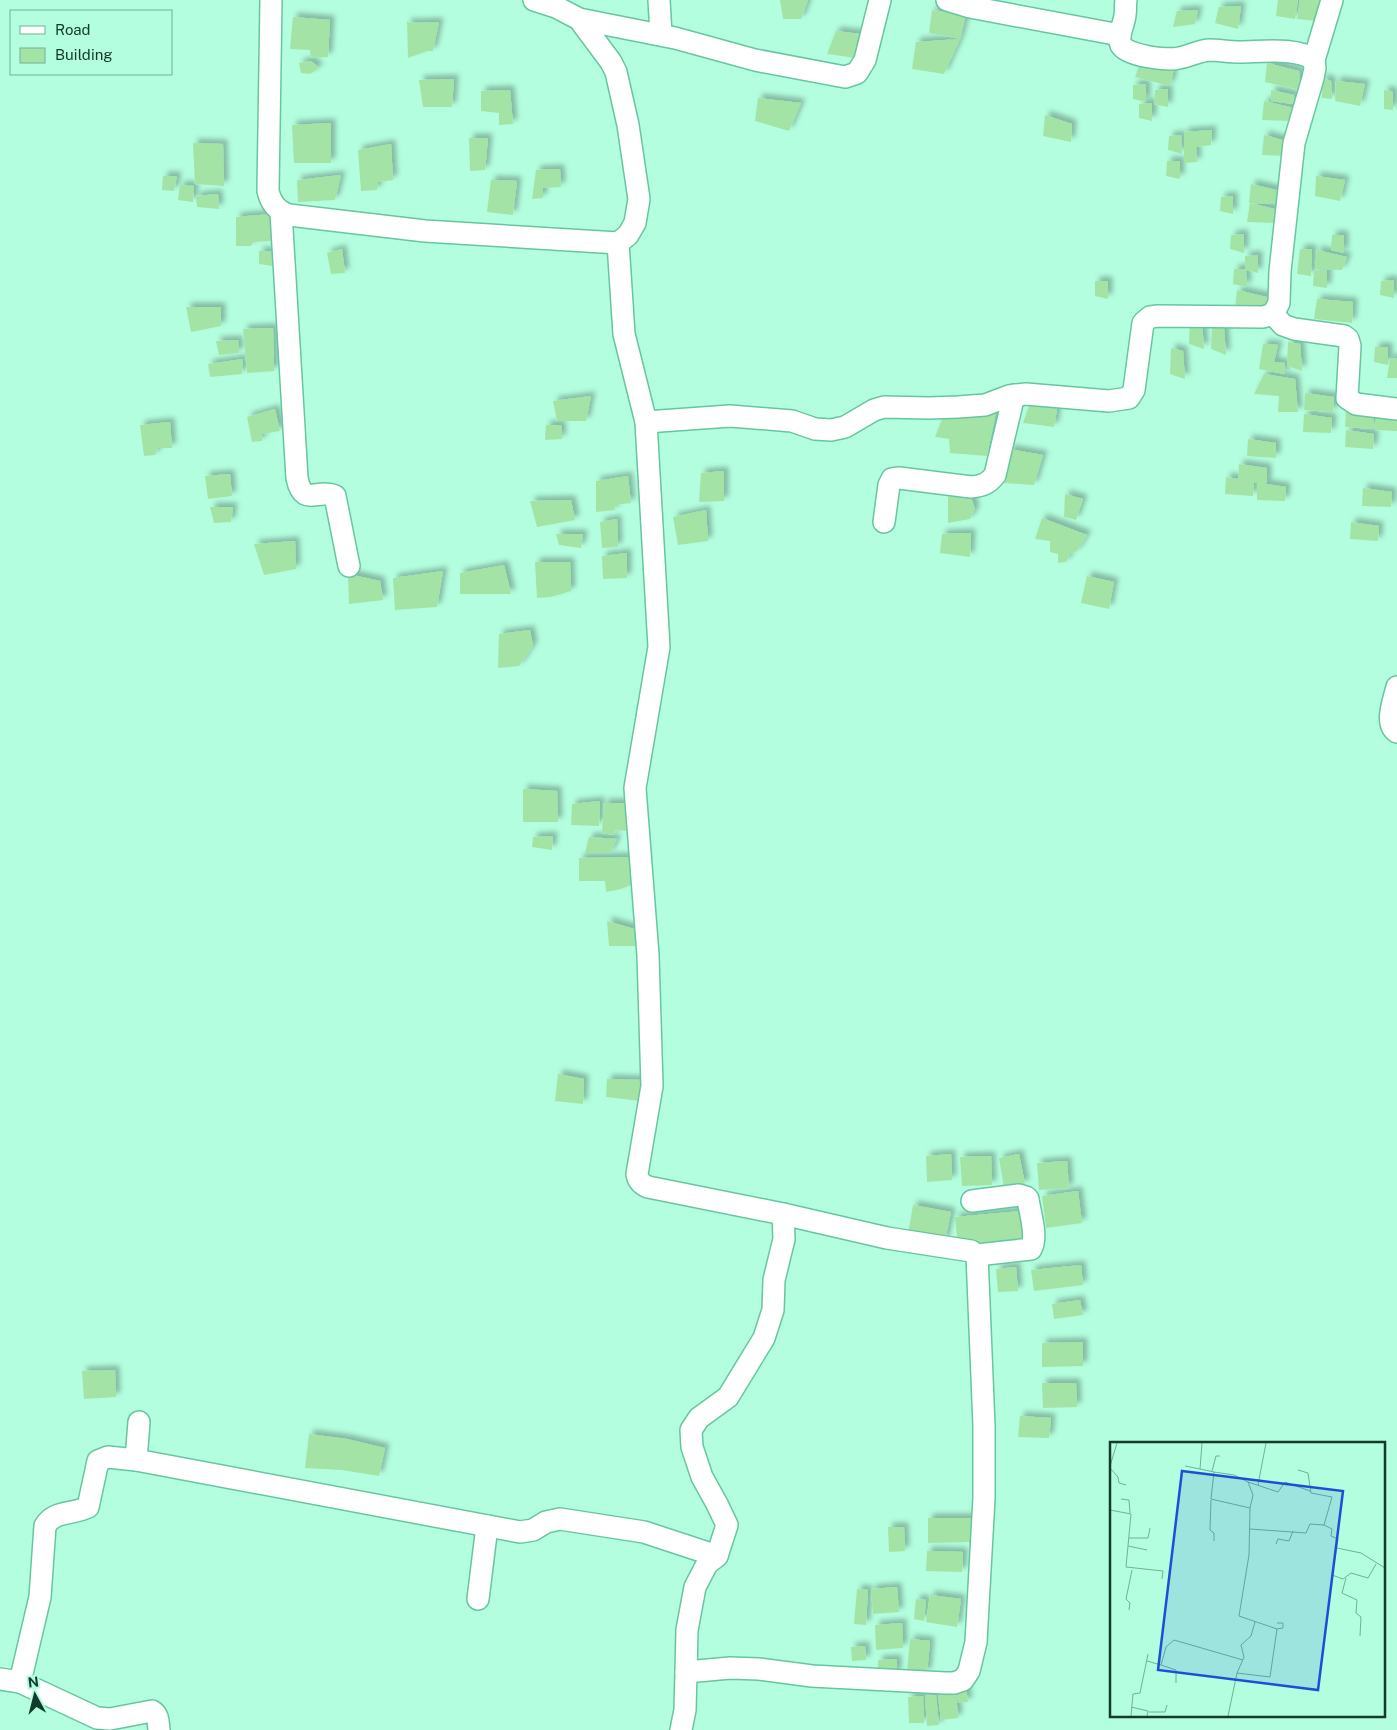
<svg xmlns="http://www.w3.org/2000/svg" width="1397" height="1730" viewBox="0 0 1397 1730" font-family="'Public Sans',sans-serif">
<defs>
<filter id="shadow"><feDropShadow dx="4.5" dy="-4.5" stdDeviation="2.5" flood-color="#0004"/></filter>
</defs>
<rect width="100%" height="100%" fill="#b3fede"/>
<g fill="#a3e4a6" filter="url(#shadow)">
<polygon points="780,0 808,0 801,19 783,19"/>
<polygon points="1278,0 1298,0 1295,19 1276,16"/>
<polygon points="1300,0 1320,0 1316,21 1297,19"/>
<polygon points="1241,6 1238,29 1215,23 1219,7"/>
<polygon points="932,10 966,15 960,39 944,74 912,69 916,42 960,39 929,33"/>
<polygon points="1198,10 1195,24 1173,27 1177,11"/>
<polygon points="293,17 330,20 328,57 311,58 310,50 290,49"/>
<polygon points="407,21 410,23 439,22 433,51 427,51 408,58"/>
<polygon points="836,31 861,34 856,58 827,54"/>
<polygon points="311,61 319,68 310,74 301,73 299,63"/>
<polygon points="1141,61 1175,64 1170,86 1135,77"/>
<polygon points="1267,63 1299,71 1300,90 1265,82"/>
<polygon points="1322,78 1331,81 1332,99 1322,98"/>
<polygon points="454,79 452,107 423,107 419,80"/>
<polygon points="1336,81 1365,84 1360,106 1335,101"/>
<polygon points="1146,84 1146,102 1133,99 1133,85"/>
<polygon points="1168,89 1168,107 1154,104 1155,90"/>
<polygon points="510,90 513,124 499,125 499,113 481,111 481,91"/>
<polygon points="1271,90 1294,95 1293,104 1271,101"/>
<polygon points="1384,90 1393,92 1393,110 1384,109"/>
<polygon points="758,98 801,103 789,131 755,121"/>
<polygon points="1264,101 1294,108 1290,121 1262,120"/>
<polygon points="1152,103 1152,121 1139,118 1139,104"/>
<polygon points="1045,115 1072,124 1071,142 1043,136"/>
<polygon points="331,123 331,163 294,163 292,125"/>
<polygon points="1212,130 1211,145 1196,147 1197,162 1184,163 1184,132"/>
<polygon points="1181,135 1182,154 1168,150 1169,136"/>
<polygon points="1264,135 1294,143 1289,156 1262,155"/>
<polygon points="469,138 488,138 485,170 470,171"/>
<polygon points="193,143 223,144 224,186 195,184"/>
<polygon points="391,144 393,180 378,182 377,190 361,191 358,150"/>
<polygon points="1167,161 1180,161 1180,179 1166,176"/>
<polygon points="560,169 561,187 543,188 543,198 532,199 536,170"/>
<polygon points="341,175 335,200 298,202 297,180"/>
<polygon points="163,176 177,176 174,191 162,190"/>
<polygon points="1316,176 1345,180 1340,201 1315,196"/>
<polygon points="491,180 517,181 513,215 487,212"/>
<polygon points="1251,184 1281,191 1276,204 1249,203"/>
<polygon points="180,185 194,186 193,202 178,200"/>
<polygon points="218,194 219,209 197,207 196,196"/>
<polygon points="1233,196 1233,214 1220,211 1221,197"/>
<polygon points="1250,203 1279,210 1275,223 1247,222"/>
<polygon points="271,214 272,241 253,242 251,246 236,246 236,217"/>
<polygon points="1244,234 1244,253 1230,249 1231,235"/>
<polygon points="1332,235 1344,235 1344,253 1331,250"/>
<polygon points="342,249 345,273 331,274 327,253"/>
<polygon points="1300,249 1312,249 1311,276 1297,274"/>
<polygon points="1317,250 1347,257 1342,270 1315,269"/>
<polygon points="259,251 279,252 279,267 259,264"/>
<polygon points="1258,255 1258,273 1246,270 1247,287 1233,284 1234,269 1245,269 1245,256"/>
<polygon points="1327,270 1327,288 1313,286 1314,271"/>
<polygon points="1394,280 1394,298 1380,295 1381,281"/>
<polygon points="1095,281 1108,281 1108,299 1095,296"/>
<polygon points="1237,290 1267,297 1268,314 1235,309"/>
<polygon points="1317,299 1353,302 1352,323 1314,319"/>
<polygon points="186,307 221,307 221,326 191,332"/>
<polygon points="1190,319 1202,322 1204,349 1189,344"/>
<polygon points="1212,325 1224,327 1226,355 1211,349"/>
<polygon points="273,328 274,371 247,373 243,329"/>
<polygon points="238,340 239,353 219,355 216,341"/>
<polygon points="1288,342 1300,344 1302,371 1287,366"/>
<polygon points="1263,344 1278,345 1274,362 1285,363 1285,374 1259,369"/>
<polygon points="1375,347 1388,347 1388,365 1374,362"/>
<polygon points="1171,348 1183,351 1185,379 1170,374"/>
<polygon points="1390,358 1397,359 1397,378 1387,378"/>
<polygon points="243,359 242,374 210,377 208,364"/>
<polygon points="1264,374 1295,379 1298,412 1278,412 1279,396 1254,394"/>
<polygon points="1305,393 1334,397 1333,412 1304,410"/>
<polygon points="591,396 586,421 557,421 553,401"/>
<polygon points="1030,403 1058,403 1054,427 1023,423"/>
<polygon points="997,407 987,456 950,453 949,439 935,437 943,417"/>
<polygon points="275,409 280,431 262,434 262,441 252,442 247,417"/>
<polygon points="1346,410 1374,414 1374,429 1345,427"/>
<polygon points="1375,412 1397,415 1397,431 1375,430"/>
<polygon points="1304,414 1332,418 1331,433 1303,432"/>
<polygon points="170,422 172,448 158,448 155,455 144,456 140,425"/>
<polygon points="546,425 561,425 562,439 545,440"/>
<polygon points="1346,430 1374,434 1373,449 1345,447"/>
<polygon points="1248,439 1276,443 1276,458 1247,456"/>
<polygon points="1009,449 1043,455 1034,485 1004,483"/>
<polygon points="1239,464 1267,468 1267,483 1260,483 1286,487 1285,501 1257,500 1257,483 1254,482 1253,496 1225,494 1226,477 1238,479"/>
<polygon points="724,471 724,501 699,502 701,473"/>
<polygon points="230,474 232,496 208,499 205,476"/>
<polygon points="628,476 631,503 614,505 615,510 596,512 596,481"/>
<polygon points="1363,488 1392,492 1391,507 1362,506"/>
<polygon points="969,492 975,509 970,519 948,523 948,497"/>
<polygon points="1065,494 1083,499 1076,520 1064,517"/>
<polygon points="571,500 575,520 537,527 530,501"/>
<polygon points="210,507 233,507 231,522 214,523"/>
<polygon points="706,510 708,541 678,545 673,517"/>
<polygon points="1042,518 1087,535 1077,551 1070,554 1066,562 1058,563 1058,554 1050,552 1050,541 1035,539"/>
<polygon points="617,519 618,547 602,548 600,522"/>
<polygon points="1351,522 1379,526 1378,541 1350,539"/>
<polygon points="971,533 970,557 940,553 942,534"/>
<polygon points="556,534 583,534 581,548 559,545"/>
<polygon points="295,541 296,569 264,575 254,544"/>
<polygon points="627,553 627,578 603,579 602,556"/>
<polygon points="535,562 570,562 571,591 551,597 537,598"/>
<polygon points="504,565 511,594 460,594 460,573"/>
<polygon points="443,571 437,607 395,610 393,578"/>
<polygon points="348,574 380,581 383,600 349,604"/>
<polygon points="1087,576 1114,582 1109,609 1081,603"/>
<polygon points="530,630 533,646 519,666 498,668 499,634"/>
<polygon points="523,789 557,791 558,822 523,822"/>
<polygon points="600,801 599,826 571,825 572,804"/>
<polygon points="604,803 629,803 628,831 614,830 615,835 602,833"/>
<polygon points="553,836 552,850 532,847 533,837"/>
<polygon points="589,837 617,839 610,853 585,853"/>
<polygon points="636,857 636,883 621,889 606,892 605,881 579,881 579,858"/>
<polygon points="607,921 638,930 637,946 609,946"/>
<polygon points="558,1074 584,1079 583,1104 555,1101"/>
<polygon points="607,1079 642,1080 641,1101 606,1097"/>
<polygon points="951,1154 952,1180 927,1182 926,1156"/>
<polygon points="1019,1154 1025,1184 1004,1188 999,1158"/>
<polygon points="991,1156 992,1185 962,1186 960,1157"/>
<polygon points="1067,1161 1069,1188 1039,1190 1037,1163"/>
<polygon points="1078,1191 1082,1223 1046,1228 1042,1196"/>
<polygon points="913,1205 951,1212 945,1241 908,1235"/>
<polygon points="1021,1211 1024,1238 958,1245 955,1217"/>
<polygon points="1081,1265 1083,1285 1034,1291 1031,1270"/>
<polygon points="1016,1267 1018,1291 998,1292 996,1269"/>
<polygon points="1080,1300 1083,1315 1054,1319 1052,1304"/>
<polygon points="1083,1342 1083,1366 1042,1367 1042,1343"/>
<polygon points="115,1370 116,1397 84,1399 82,1371"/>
<polygon points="1042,1383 1076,1383 1077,1407 1043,1408"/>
<polygon points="1020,1416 1051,1418 1049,1438 1018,1437"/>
<polygon points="309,1434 347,1439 385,1448 379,1476 342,1470 305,1468"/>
<polygon points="928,1518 972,1518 972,1542 928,1543"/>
<polygon points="888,1527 904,1527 905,1551 889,1552"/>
<polygon points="927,1551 963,1552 962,1572 926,1571"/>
<polygon points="897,1587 899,1612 873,1614 871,1589"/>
<polygon points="857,1589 868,1590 866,1625 854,1624"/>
<polygon points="930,1595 961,1599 957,1627 926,1622"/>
<polygon points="916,1599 926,1600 924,1621 914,1619"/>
<polygon points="902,1623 903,1648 876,1650 875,1625"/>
<polygon points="910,1639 930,1641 927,1673 907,1671"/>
<polygon points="865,1646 866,1660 852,1661 851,1647"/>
<polygon points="897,1659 897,1674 878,1675 878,1660"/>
<polygon points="966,1689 968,1702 958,1703 957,1690"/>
<polygon points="956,1693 958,1718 941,1720 938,1695"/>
<polygon points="936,1695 939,1725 927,1726 925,1696"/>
<polygon points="923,1696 924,1723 909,1723 908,1697"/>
</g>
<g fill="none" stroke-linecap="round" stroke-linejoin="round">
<defs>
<g id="minor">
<path d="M271,0L268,191C271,203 276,210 289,215L425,231L618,243L624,334L646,422L659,647L635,788L648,955L652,1086L637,1174C638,1181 641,1184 648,1187L783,1214L887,1238L971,1251L977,1255L984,1426V1498L976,1642L969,1671L963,1680L954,1683H945L812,1676L759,1669L730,1668L686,1672L685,1710L681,1730"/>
<polyline points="534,0 556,7 579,19 611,62 616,72 628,125 639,199 635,223 628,235 618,243"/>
<polyline points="659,0 661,35"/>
<polyline points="947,0 970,7 1120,35"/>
<polyline points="579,19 675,38 755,60 845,77 857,73 865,60 880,0"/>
<polyline points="1314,60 1332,0"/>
<path d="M281,212L297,478C303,508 317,488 335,496L349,566"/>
<polyline points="1273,314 1283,325 1294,329 1344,336 1348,339 1350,346 1347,398 1356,404 1397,409"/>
<path d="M646,422L730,416L792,421L815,429L831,430L845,427L874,410L884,407L929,408L958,407L985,405L1009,396L1026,394L1109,401L1129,398L1134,390L1143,323L1150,317L1158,316L1263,317L1273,314L1279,303L1280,271L1294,143L1313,78L1315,68L1314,60C1297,47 1261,52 1240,52C1229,52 1219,50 1209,50C1198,51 1190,56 1179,58C1168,61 1127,56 1121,45C1117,36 1124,25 1125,15C1126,10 1125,5 1126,0"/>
<path d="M884,522L889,485L892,479L899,478L971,487C982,486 988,484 995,475L1014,395"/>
<path d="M1397,687C1394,700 1384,724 1397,732"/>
<path d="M972,1201L1019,1195L1026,1197L1028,1199C1030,1214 1038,1236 1031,1249L977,1255"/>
<polyline points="136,1460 139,1422"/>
<polyline points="478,1599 487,1526"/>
<polyline points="686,1672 687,1630 695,1587 707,1564 717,1556 727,1525 717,1504 702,1477 692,1447 691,1430 699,1418 728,1397 764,1338 773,1310 774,1280 784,1239 783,1214"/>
<path d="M0,1679L20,1682L40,1597L45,1526C54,1510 73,1515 88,1507L98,1461L108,1457L136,1460L520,1532L533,1530L546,1522L560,1519L644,1532L717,1556"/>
<path d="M20,1682L97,1718L110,1719L152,1711C159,1715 158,1723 159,1730"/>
</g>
</defs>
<use href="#minor" stroke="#66c6a1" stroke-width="24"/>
<use href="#minor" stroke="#fff" stroke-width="21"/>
</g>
<g transform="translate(1110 1442)">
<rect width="275" height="275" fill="#b3fede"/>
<path fill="none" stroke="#73b097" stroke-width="1" d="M92,1L90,27L104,30L101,57L140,66L139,113L129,174L167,187L160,235L127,231L118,274M0,24L7,1M75,24L90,27M0,26L8,35L9,41L16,43M102,29L106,14H110M104,30L124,33L138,40L143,53L140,66M138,40L168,50L175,40L200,49M148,43L156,1M11,57L19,58L20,71M101,58L100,88L104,91V99M0,68L21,72L16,125L53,129L52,137M214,83L222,87L221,94L228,97L222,133L233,137L241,131L258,136L266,122M140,87L196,91L200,82L214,83L222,55L201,51L198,31L188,28M19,96H38L40,86M166,102L168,97L179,99L183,89M18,104L37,108M227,106L251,111L275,126M236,136L232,151L247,158L246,171L251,175L250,194M19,168L20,161L16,157L22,128M167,187L173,186V181H167M37,219L51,223L56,205L64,198L133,218M51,223L66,228V241M127,231L134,215L131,203L141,194L145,180M21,265L38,269L37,274M39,270H55L57,263M21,274L23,252L30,251L38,212"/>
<path fill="#1d4ed8" fill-opacity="0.15" stroke="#1d4ed8" stroke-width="2.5" d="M72,29L233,49L208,248L48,228Z"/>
<rect width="275" height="275" fill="none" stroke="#123b2c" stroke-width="2.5"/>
</g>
<rect x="10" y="10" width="162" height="65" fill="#b3fede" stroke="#73b097"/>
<rect x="20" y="26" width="25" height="8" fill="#ffffff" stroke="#73b097"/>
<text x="55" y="35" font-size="15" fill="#123b2c">Road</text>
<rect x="20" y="48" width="25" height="15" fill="#a3e4a6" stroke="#73b097"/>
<text x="55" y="60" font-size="15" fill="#123b2c">Building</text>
<g transform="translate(35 1695) rotate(353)" stroke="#b3fede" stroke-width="4" paint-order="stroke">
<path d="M0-4L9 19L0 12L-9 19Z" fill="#123b2c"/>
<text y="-8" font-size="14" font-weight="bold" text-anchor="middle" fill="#123b2c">N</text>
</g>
</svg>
